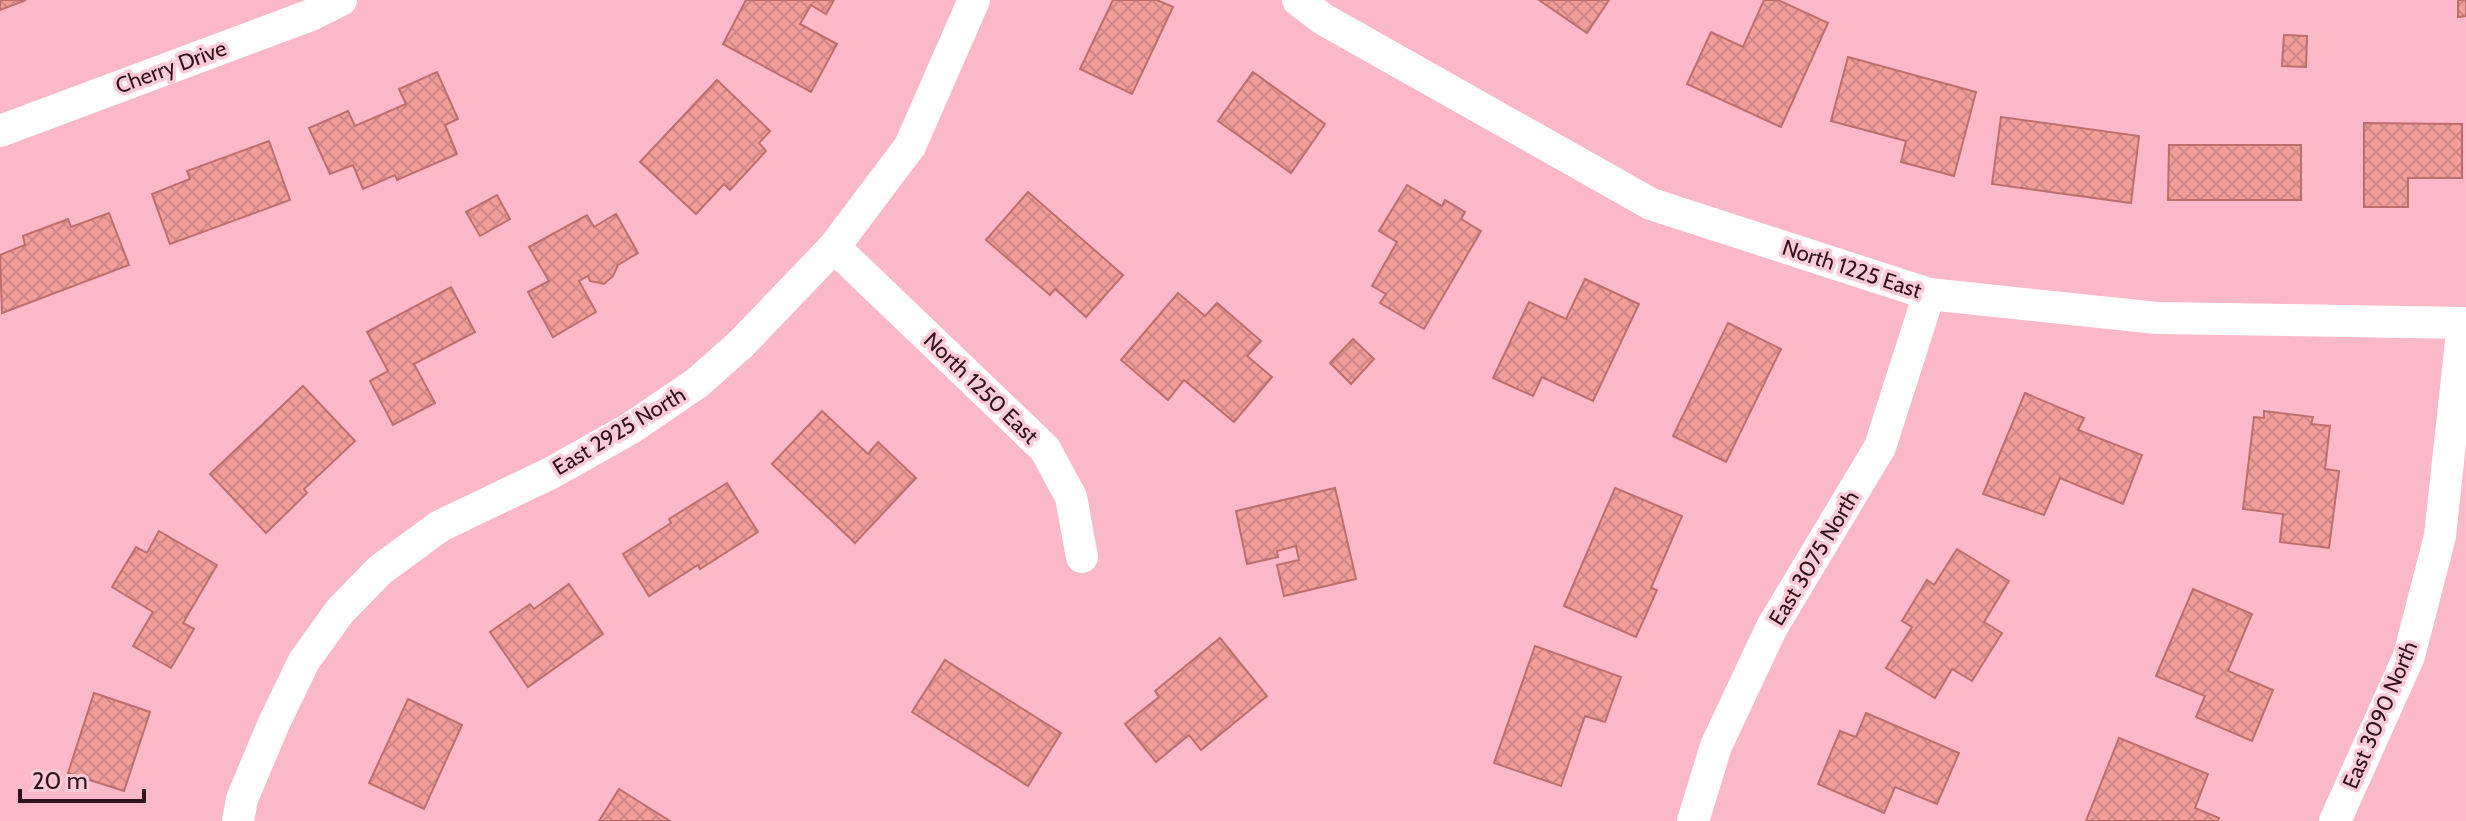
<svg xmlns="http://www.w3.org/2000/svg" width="2466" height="821" viewBox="0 0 2466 821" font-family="Cabin,sans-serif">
<defs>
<pattern id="building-cross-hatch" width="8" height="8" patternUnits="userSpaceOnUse" patternTransform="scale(2)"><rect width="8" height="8" fill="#f19e9b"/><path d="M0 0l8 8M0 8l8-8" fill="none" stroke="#cf8785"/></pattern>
</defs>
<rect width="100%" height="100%" fill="#fab8c9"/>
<g fill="url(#building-cross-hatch)" stroke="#bd6f6e" stroke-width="2">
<polygon points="0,0 26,0 0,10"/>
<polygon points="746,0 834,0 826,14 811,5 800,24 837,44 811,92 723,44"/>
<polygon points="1113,0 1157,0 1173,7 1132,94 1080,69"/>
<polygon points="1539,0 1609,0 1587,33"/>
<polygon points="1764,0 1778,0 1828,23 1781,127 1687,84 1711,32 1743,47"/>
<polygon points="2458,0 2466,0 2466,16 2458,17"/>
<polygon points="2284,35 2307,36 2306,67 2282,66"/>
<polygon points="1848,57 1976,92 1954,176 1901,162 1906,141 1831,121"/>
<polygon points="437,72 458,119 445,125 457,154 397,180 395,175 363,189 353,165 330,174 309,128 348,111 355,126 406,104 399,89"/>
<polygon points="1253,72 1325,124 1291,173 1218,121"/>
<polygon points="717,80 770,131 759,143 766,151 730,190 724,184 696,214 640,162"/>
<polygon points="2001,117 2139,136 2131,203 1992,184"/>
<polygon points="2364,123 2462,124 2462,178 2408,178 2408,207 2364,207"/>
<polygon points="269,141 290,200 170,244 152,194 190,179 187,171"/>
<polygon points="2169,145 2301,145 2301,200 2168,200"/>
<polygon points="1407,185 1442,206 1445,200 1465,212 1461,219 1481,231 1424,329 1380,303 1386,294 1372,286 1397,242 1379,231"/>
<polygon points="1028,192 1123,275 1086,317 1055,289 1050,295 986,240"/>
<polygon points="497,195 510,219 480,236 466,212"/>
<polygon points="109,213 129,265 2,313 0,255 25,245 23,236 68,219 71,227"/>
<polygon points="616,214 638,253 618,265 613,276 604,284 590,281 588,276 579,281 596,312 553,337 528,292 549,281 529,247 587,215 594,227"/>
<polygon points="1585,279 1639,304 1593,401 1542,377 1533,396 1493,378 1529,302 1566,319"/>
<polygon points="451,287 475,332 414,364 435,403 393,425 370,381 388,371 367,332"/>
<polygon points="1178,293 1205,316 1217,303 1261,341 1247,356 1272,377 1234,422 1184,380 1168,400 1121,360"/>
<polygon points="1728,323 1781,349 1726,462 1673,436"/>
<polygon points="1353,339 1374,359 1351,384 1330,363"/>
<polygon points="303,386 355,441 304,489 307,493 266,533 210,474"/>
<polygon points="2025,393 2084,418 2078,430 2142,455 2123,504 2060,478 2044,515 1983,494"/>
<polygon points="822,411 868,454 878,442 916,478 855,543 772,464"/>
<polygon points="2264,411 2313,417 2311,424 2330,426 2325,469 2339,471 2329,548 2280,542 2283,514 2243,509 2254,417 2264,418"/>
<polygon points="727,483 758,532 700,569 698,565 649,596 623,554 671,523 669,519"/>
<polygon points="1335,488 1356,579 1284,596 1277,565 1299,560 1296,546 1277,551 1278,557 1247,564 1236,511"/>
<polygon points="1615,488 1682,516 1651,588 1657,590 1636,637 1564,606"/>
<polygon points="159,531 217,565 183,623 194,629 171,668 133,646 153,612 112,587 136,547 147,553"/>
<polygon points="1957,549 2009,581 1984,622 2002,633 1972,681 1952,669 1935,698 1886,668 1912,627 1902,621 1927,580 1934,585"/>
<polygon points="569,584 603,634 528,687 490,632 530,604 534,609"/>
<polygon points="2193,589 2252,614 2228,671 2273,690 2252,741 2196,717 2205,696 2156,676"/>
<polygon points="1220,638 1267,696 1201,750 1189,735 1156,762 1125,724 1159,697 1155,691"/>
<polygon points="1535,646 1621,677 1605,722 1585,716 1561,786 1494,763"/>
<polygon points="945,660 1061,733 1028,786 912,712"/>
<polygon points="94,693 150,712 124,791 68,773"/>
<polygon points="408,699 462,725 424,809 369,783"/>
<polygon points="1866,713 1959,753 1937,804 1895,787 1884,813 1818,784 1840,731 1856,737"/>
<polygon points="2119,738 2208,774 2195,808 2219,818 2218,821 2086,821"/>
<polygon points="619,789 670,821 599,821"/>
</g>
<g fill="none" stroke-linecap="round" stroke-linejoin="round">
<g stroke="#fff" stroke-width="32">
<polyline points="1298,0 1323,19 1651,204 1929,294 2157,318 2466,323"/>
<polyline points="0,131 311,15 341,0"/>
<polyline points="834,247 1045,449 1071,497 1082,557"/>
<polyline points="238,821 242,799 274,723 304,661 340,611 380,570 440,526 551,473 631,428 697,383 741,344 834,247 910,146 974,0"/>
<polyline points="1693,821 1716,746 1772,627 1880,447 1929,294"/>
<polyline points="2335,821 2409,656 2440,536 2463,323"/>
</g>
</g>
<g text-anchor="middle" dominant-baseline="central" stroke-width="7" stroke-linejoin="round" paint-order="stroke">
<g font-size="22" fill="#2f121b" stroke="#fdcbd7">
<text transform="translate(171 67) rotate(-20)">Cherry Drive</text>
<text transform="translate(1852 269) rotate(18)">North 1225 East</text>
<text transform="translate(981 388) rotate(44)">North 1250 East</text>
<text transform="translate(619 431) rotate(-31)">East 2925 North</text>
<text transform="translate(1814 558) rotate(-59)">East 3075 North</text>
<text transform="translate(2380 715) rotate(-67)">East 3090 North</text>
</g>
</g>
<path d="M20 789v12h124v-12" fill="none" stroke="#2f121b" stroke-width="4"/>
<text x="32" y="789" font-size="24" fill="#2f121b" stroke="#fdcbd7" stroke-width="6" paint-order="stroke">20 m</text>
</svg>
